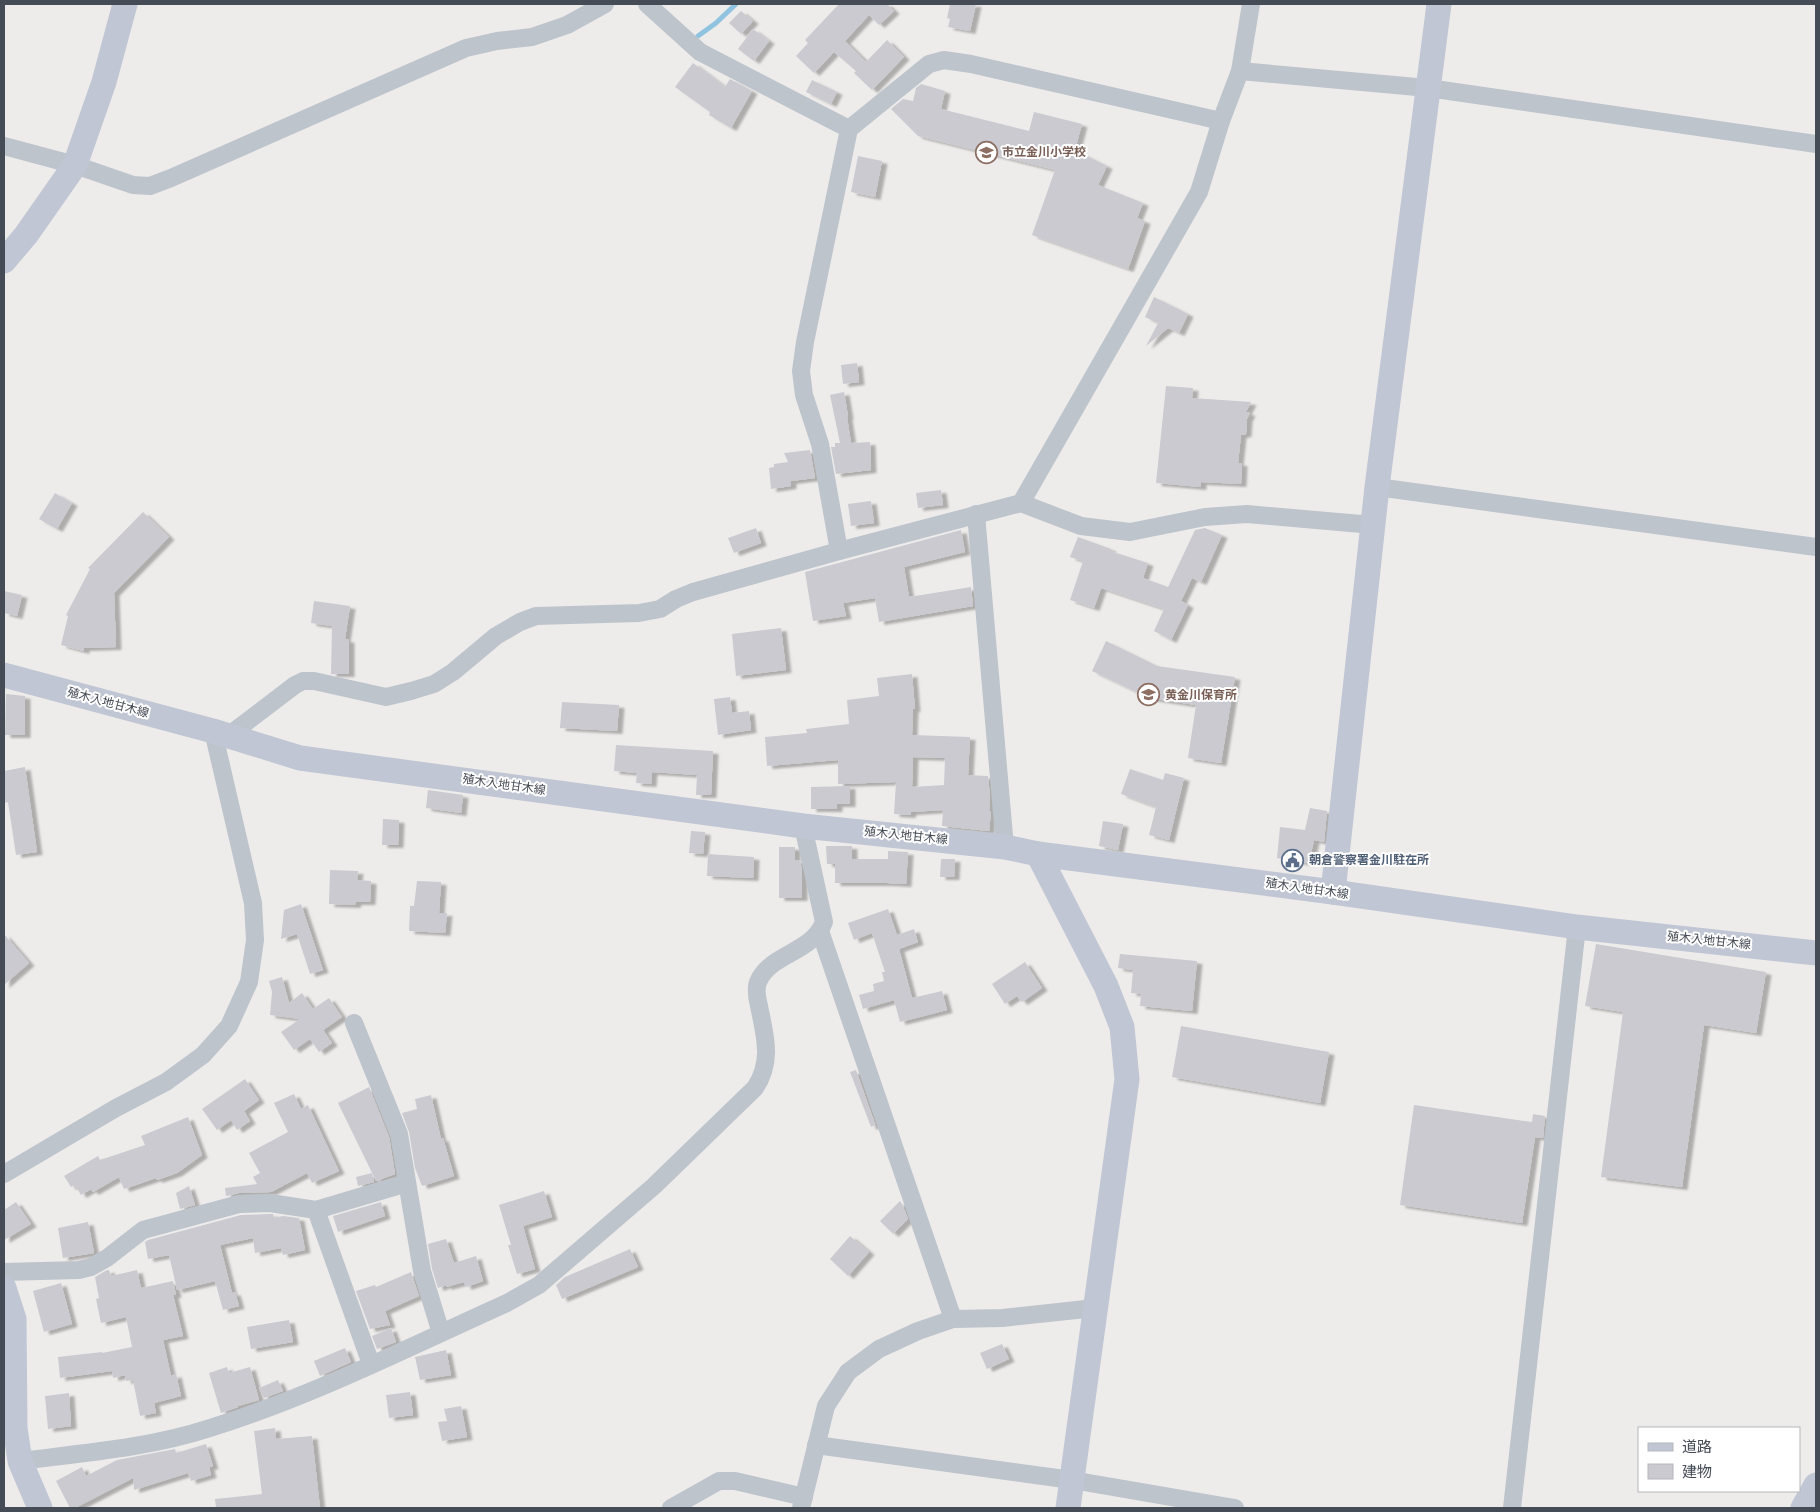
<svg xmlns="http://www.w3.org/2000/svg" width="1820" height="1512" viewBox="0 0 1820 1512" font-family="'Source Sans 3','Noto Sans JP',sans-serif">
<defs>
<filter id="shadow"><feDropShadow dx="5.5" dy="3" stdDeviation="1" flood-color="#0004"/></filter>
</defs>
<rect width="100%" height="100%" fill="#eeeceb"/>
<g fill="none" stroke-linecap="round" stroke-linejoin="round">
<polyline stroke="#8fc3e0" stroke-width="5" points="698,36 716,23 736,4"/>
</g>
<g fill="#cacad0" fill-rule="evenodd" filter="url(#shadow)">
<polygon points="839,4 887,4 894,11 879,25 869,15 845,41 866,62 887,40 904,57 872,90 854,73 856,71 834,52 814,73 796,56 808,43 805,40"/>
<polygon points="950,4 976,4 970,31 948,27 950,19 947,18"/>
<polygon points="741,11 753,21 741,34 729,23"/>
<polygon points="753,29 769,41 754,61 738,49"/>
<polygon points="693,63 725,87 730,79 752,91 731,128 709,115 710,112 675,87"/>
<polygon points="812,80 837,92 831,104 806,92"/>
<polygon points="921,84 945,91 941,109 1029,131 1034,112 1082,124 1075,150 1107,166 1098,185 1143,203 1137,218 1145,221 1128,269 1032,235 1055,170 918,136 891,109 903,99 913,101 916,88"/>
<polygon points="858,156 882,161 875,197 851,192"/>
<polygon points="1154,297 1188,314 1179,333 1168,328 1146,346 1158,323 1145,317"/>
<polygon points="857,363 859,382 843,384 841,365"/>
<polygon points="1166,386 1193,388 1192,398 1251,402 1246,412 1250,413 1247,419 1246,434 1241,435 1238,463 1242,463 1241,484 1201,482 1201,487 1156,483"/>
<polygon points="844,392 848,416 847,417 851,443 870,442 871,470 836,474 831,447 835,447 835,443 840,443 830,395"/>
<polygon points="810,450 815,478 791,481 791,486 771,489 769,468 774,467 774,464 788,462 784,453"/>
<polygon points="941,490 943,505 918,508 916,493"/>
<polygon points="55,493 72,503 57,529 39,519"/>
<polygon points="871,501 874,523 851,526 848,504"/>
<polygon points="143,512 169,537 114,593 116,647 84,648 84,651 61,645 68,616 66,615 90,569 88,568"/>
<polygon points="756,528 761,543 734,553 728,538"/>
<polygon points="1205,528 1222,535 1201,582 1192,578 1181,601 1188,605 1171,640 1154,631 1164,609 1101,588 1094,608 1070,600 1083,561 1070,557 1078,537 1111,549 1110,551 1148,563 1143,578 1168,587 1195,530"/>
<polygon points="961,530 965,552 904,567 909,597 971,587 973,606 879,622 875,598 843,603 846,616 813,621 805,572"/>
<polygon points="4,591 22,595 17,616 4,613"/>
<polygon points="314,601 350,606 345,639 349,640 349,674 331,674 332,626 311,623"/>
<polygon points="781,628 786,670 736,676 732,634"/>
<polygon points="1106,641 1157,666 1235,677 1221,763 1188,758 1196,705 1149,698 1092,671"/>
<path d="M912,674L915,709H913L912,735L970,737L968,775L988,776L990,797L989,811L991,812L989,831L942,826L943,810L911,812L910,815L894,814L896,782L838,784V760L767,766L765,737L807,733L806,729L849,724L847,700L879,696L877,678ZM913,757L945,758L944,785L912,787Z"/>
<polygon points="6,694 25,696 25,735 5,735"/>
<polygon points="730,697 732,713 749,711 751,730 718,735 714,699"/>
<polygon points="562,702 619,705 617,731 560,728"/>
<polygon points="616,745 713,751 711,795 696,795 697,775 652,772 651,784 636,783 637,773 614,771"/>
<polygon points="25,767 37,852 16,855 8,802 4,803 4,771"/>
<polygon points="1130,769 1163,780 1165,773 1184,778 1169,840 1149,835 1156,807 1121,794"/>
<polygon points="850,786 850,804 837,804 837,809 811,809 811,787"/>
<polygon points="428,790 463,795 461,813 426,808"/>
<polygon points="1310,808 1327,811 1324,842 1314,840 1309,863 1277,858 1280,827 1305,830"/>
<polygon points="383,819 399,820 398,845 382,845"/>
<polygon points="1103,821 1123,824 1118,850 1099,846"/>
<polygon points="691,831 705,832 703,854 689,853"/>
<polygon points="826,846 852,846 852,859 888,859 888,851 908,852 906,884 887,883 835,883 835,864 827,864"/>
<polygon points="779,847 795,847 795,860 800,861 802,870 802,898 779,898"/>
<polygon points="708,854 754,857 753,878 707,876"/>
<polygon points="941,859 955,859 954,877 940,877"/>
<polygon points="330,870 358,871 357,880 371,881 370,902 356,902 355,905 329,904"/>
<polygon points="417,881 441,882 439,913 447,913 445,933 409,931 410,906 414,906"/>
<polygon points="301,904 323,970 310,974 297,934 281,939 284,910"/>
<polygon points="888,909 897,935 914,929 918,942 899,949 912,998 942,991 947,1010 900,1022 894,1000 863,1009 859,995 874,991 873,984 884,981 882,972 885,972 872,933 854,940 848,923"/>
<polygon points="4,934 29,963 4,985"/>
<polygon points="1596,944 1766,972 1756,1033 1704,1025 1682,1187 1601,1177 1623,1012 1585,1006"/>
<polygon points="1120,954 1197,961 1192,1011 1140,1006 1141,994 1131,993 1133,970 1118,968"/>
<polygon points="1025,962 1042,988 1022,1002 1017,996 1005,1004 992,984"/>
<polygon points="282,977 289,1003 302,993 313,1009 329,998 342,1017 323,1030 332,1043 319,1052 310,1039 294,1050 281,1032 300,1019 270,1015 272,992 269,981"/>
<polygon points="1181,1026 1329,1052 1320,1103 1172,1077"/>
<polygon points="856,1070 875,1125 871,1127 850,1072"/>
<polygon points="245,1079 259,1100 244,1111 250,1121 237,1130 231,1120 217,1130 202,1109"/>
<polygon points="369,1087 389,1137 395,1174 376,1181 338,1103"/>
<polygon points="294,1094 301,1109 308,1105 339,1171 312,1183 307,1173 271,1192 239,1193 226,1196 225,1188 257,1184 253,1177 260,1173 249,1153 288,1132 274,1103"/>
<polygon points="431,1095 441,1139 443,1138 454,1176 422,1186 415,1168 409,1132 402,1113 417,1109 415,1099"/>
<polygon points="1414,1105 1532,1122 1533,1114 1545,1116 1543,1138 1535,1137 1522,1223 1400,1205"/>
<polygon points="188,1117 202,1155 177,1173 157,1180 156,1178 124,1189 119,1177 93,1192 91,1189 81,1195 75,1185 71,1187 64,1176 98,1156 100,1160 145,1145 141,1136"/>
<polygon points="372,1173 374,1182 358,1186 356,1177"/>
<polygon points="189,1186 195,1205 180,1209 176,1193"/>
<polygon points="544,1191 552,1217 523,1226 535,1269 517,1274 508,1245 511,1245 499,1205"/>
<polygon points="900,1201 902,1204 908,1219 893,1234 880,1221"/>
<polygon points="16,1202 31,1224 4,1240 4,1210"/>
<polygon points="381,1202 385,1216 338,1232 333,1216"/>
<polygon points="269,1214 273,1214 274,1218 283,1216 299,1218 305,1250 283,1255 281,1248 255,1253 253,1238 220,1245 232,1293 235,1292 239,1306 223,1310 215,1281 177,1290 169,1255 148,1259 145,1242 148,1240 241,1215"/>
<polygon points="88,1222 94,1253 63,1258 58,1228"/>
<polygon points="850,1236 869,1252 848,1276 830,1259"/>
<polygon points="446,1239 454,1263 476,1256 483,1281 466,1287 464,1282 446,1287 446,1285 438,1288 432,1269 428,1244"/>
<polygon points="630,1249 638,1267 562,1299 556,1285 565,1277"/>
<polygon points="107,1270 109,1270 111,1276 137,1270 141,1288 173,1281 176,1295 173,1295 183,1336 163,1340 171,1376 176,1374 181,1396 154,1403 156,1413 140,1416 133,1380 126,1381 125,1375 113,1378 112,1371 60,1378 58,1357 102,1352 102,1353 132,1347 126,1317 101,1323 96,1299 99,1298 95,1277"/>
<polygon points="411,1272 419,1296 385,1311 390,1325 370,1329 356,1291 375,1285 376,1287"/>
<polygon points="61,1283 72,1324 44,1332 33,1291"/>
<polygon points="289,1320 293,1342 251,1349 247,1327"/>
<polygon points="391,1328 396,1342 377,1349 372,1336"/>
<polygon points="1002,1344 1009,1359 987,1369 980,1353"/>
<polygon points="345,1348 351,1362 320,1376 314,1361"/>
<polygon points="446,1350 451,1375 420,1380 415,1357"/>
<polygon points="227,1367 229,1373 250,1367 259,1400 238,1406 238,1407 221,1413 209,1373"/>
<polygon points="278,1380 283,1391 264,1398 259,1388"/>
<polygon points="410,1392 413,1415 389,1418 386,1395"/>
<polygon points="69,1393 71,1426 48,1429 45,1396"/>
<polygon points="461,1406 467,1437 442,1441 438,1422 447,1421 444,1409"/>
<polygon points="275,1428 276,1439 312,1436 320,1508 216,1508 215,1499 262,1494 254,1431"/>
<polygon points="206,1444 213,1466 209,1467 211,1475 191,1481 188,1473 134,1490 133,1478 75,1508 70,1508 56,1481 82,1467 86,1476 117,1460 175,1449 176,1453"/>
</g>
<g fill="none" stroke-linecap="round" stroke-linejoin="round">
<g stroke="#bec4cc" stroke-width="18">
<polyline points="647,4 700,52 849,129"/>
<polyline points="1240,71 1428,88 1816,144"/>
<polyline points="4,146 75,165 133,185 150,186 171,178 466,48 497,41 532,37 567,25 605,4"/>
<polyline points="1377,487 1816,547"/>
<polyline points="1021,503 1199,192 1221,121 1240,71 1251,4"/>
<polyline points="976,514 1005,847"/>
<polyline points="839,551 820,444 804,395 801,371 805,342 849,129 929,64 944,60 971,64 1221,121"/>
<polyline points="228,736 295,685 303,681 314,681 386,697 411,691 434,684 453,672 496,636 520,622 536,616 639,613 660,609 676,599 693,592 839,551 1021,503 1081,526 1130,532 1205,517 1247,514 1373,525"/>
<polyline points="820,931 953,1319"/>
<polyline points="354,1023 399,1134 422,1271 441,1333"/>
<polyline points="4,1174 116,1108 166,1082 203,1055 229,1026 249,982 255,940 253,903 213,731"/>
<polyline points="316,1210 371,1364"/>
<polyline points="4,1272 79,1270 91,1267 107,1258 143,1230 239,1204 270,1203 316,1210 407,1183"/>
<polyline points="816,1445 1072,1480 1235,1508"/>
<path d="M20,1461C84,1453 149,1448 210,1428C313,1396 409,1347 507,1303L539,1285L654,1186L755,1088C773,1061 765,1036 759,1006C757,998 755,987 759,980C772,953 812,953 824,922L803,826"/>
<polyline points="671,1508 719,1481 735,1481 804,1497"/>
<polyline points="801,1508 826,1406 848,1372 879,1349 918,1331 953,1319 1002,1318 1095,1308"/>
<polyline points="1512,1508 1577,927"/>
</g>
<g stroke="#c0c6d3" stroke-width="25">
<polyline points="4,261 26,235 75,165 104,82 125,4"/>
<polyline points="4,675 213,731 300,758 803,826 1005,847 1038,854 1333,892 1577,927 1816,953"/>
<polyline points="1038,854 1106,986 1122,1027 1127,1079 1068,1508"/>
<polyline points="1333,892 1377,487 1439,4"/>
<polyline points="4,1288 14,1319 15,1428 20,1461 40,1508"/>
<polyline points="1803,1508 1816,1485"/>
</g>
</g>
<defs>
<symbol id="school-ring" viewBox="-11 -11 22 22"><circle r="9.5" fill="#fff" stroke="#8d6e63" stroke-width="1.5"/><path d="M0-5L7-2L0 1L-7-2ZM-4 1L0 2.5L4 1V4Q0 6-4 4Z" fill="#8d6e63"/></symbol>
<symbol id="civic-ring" viewBox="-11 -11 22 22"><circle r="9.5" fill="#fff" stroke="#5c6f8a" stroke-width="1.5"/><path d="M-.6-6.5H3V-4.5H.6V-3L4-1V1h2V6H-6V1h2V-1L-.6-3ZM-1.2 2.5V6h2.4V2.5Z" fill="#5c6f8a"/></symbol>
</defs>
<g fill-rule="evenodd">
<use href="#school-ring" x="974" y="140" width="25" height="25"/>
<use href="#school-ring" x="1136" y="682" width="25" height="25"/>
<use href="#civic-ring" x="1280" y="848" width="25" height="25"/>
</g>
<g text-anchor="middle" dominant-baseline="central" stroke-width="4" stroke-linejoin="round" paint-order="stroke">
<g font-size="12" font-weight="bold" fill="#785e54" stroke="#fff" text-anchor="start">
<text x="1002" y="152">市立金川小学校</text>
<text x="1165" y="695">黄金川保育所</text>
</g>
<g font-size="12" fill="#464c56" stroke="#fff">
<text transform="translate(108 703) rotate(15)">殖木入地甘木線</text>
<text transform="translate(504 785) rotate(8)">殖木入地甘木線</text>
<text transform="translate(906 836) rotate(6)">殖木入地甘木線</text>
<text transform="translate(1307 889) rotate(8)">殖木入地甘木線</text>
<text transform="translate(1709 941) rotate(6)">殖木入地甘木線</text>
</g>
<g font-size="12" font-weight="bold" fill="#4e5e75" stroke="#fff" text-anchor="start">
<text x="1309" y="860">朝倉警察署金川駐在所</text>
</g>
</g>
<rect width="1820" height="1512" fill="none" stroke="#464c56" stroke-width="10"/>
<rect x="1638" y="1427" width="162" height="65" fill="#ffffff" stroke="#b5b7bb"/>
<rect x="1648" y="1443" width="25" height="8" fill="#c0c6d3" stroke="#b5b7bb"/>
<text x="1682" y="1452" font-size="15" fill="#464c56">道路</text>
<rect x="1648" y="1464" width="25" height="15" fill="#cacad0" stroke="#b5b7bb"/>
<text x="1682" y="1477" font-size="15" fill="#464c56">建物</text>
</svg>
